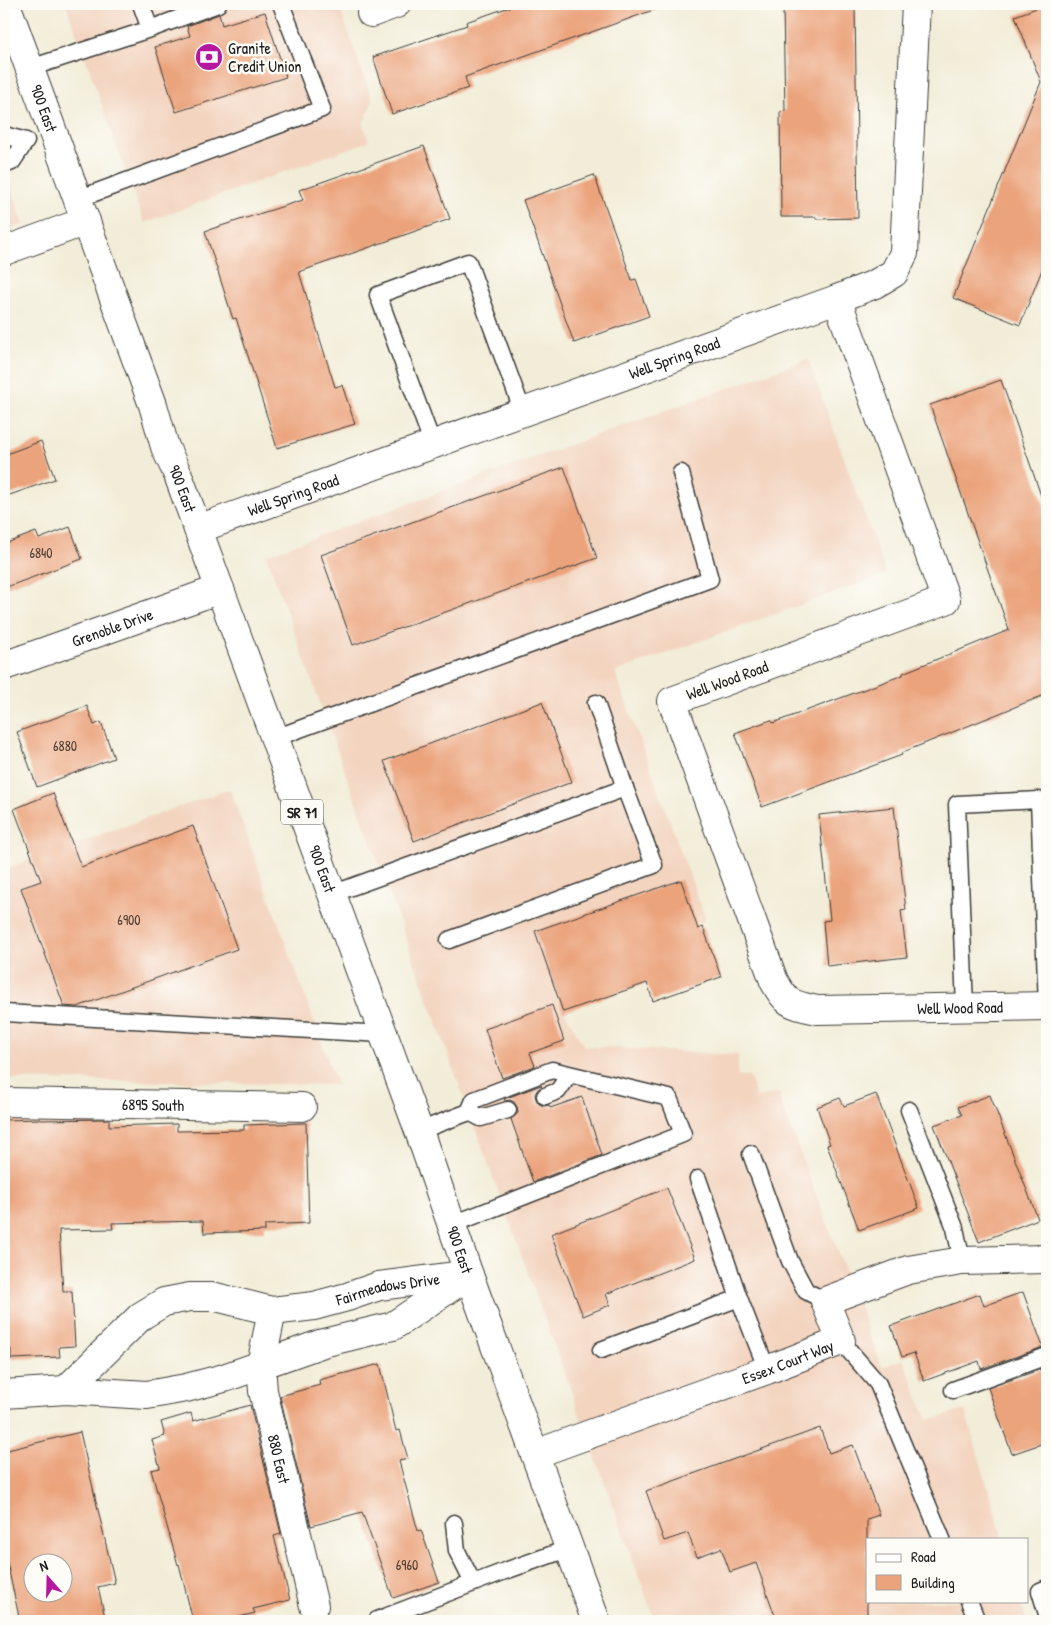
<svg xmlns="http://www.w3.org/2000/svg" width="1051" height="1625" viewBox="0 0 1051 1625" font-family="'Patrick Hand',sans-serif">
<rect width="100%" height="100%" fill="#fdfcf7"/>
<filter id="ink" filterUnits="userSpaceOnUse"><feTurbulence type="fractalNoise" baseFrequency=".02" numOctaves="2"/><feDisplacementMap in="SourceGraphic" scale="10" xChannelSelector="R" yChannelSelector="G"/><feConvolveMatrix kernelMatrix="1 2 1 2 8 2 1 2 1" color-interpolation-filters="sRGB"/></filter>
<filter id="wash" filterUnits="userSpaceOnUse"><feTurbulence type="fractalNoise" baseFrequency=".0096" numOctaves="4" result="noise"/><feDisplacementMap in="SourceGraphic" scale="20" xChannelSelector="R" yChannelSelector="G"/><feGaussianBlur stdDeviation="1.12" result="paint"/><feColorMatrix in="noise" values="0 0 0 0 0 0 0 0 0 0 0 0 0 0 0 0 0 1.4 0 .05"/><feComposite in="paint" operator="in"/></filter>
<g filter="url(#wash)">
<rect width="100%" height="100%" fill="#f2edd8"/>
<g fill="#f3d4bf">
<polygon points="66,4 338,4 373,101 363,124 369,141 144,223"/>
<polygon points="4,169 24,224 4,231"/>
<polygon points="808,359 886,574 615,672 706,920 549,976 560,1004 584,1046 738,1055 738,1077 750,1077 756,1097 781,1093 780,1100 882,1367 903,1359 928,1420 965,1410 1003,1539 867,1539 867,1601 1021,1601 1026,1621 655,1621 266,555"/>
<polygon points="230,789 337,1085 4,1079 4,869"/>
</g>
<g id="blocks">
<g fill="#eba37c" fill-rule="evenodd">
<polygon points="518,4 661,4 662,7 465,77 468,88 392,114 373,57 467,25 466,22"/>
<polygon points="1047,4 1047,257 1020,325 953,298 1041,82 1015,16"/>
<polygon points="855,5 858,218 816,219 816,217 781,217 780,112 785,111 783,7"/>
<polygon points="265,12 286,77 176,112 155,47 190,36 187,26 219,14 222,25"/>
<polygon points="424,146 450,219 299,272 335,387 342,385 355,424 277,448 236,318 233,319 205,231 303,200 299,190"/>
<polygon points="594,175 632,280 636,279 649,316 574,343 523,200"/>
<polygon points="1001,380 1047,513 1047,694 901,753 902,755 762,807 735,733 771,720 773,723 903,675 903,673 1009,630 930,405"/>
<polygon points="41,441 55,479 4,497 4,455"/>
<polygon points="564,467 597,558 353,645 321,555"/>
<polygon points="70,527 82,559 4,588 4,544 36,532 39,539"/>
<polygon points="542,702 572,782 414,841 384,761"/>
<polygon points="87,706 94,725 101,722 114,758 37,787 17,732"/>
<polygon points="53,793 81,867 193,826 237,949 77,1007 64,1006 21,888 41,881 14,809"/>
<polygon points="894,807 906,910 901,911 907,957 827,966 823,921 830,920 819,815"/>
<polygon points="681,880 698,929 703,927 721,977 653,1001 647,983 563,1012 535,931"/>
<polygon points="552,1005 564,1041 530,1053 535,1066 502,1078 485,1029"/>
<polygon points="541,1085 542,1086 538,1089 535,1094 536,1099 539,1104 544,1106 549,1105 550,1108 582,1097 602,1155 533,1182 511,1119 518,1113 517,1107 514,1102 510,1100 505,1101 504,1099"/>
<polygon points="876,1094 919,1208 859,1230 827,1145 830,1144 817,1107 840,1098 844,1106"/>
<polygon points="990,1095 1038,1219 979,1242 934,1125 962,1115 958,1107"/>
<polygon points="40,1119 40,1120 109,1119 109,1126 177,1124 177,1131 244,1130 244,1125 306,1123 309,1223 265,1225 265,1231 204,1233 203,1221 112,1223 113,1229 59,1230 63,1291 72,1291 75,1346 59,1347 60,1357 11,1359 11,1349 4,1349 4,1120"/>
<polygon points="667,1188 695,1259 606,1294 610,1305 583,1316 551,1234"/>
<polygon points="1023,1292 1043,1347 981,1369 979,1361 924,1381 914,1353 902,1357 891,1326 980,1294 984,1306"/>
<polygon points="380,1364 396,1431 400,1430 408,1459 399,1461 418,1531 421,1530 439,1582 393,1598 362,1512 311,1526 280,1396 320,1385 319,1380"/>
<polygon points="1047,1367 1047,1442 1012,1454 988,1388"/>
<polygon points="250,1405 281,1534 274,1536 290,1600 253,1609 255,1613 223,1621 193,1621 179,1564 178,1565 151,1470 160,1468 152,1440 165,1436 161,1422 191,1413 193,1421"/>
<polygon points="820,1428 829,1453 853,1445 879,1515 867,1519 867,1621 777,1621 756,1563 730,1572 721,1548 697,1557 688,1533 664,1541 646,1491"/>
<path d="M80,1432L115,1583L98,1587L106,1621H20L4,1549V1451ZM32,1562H62V1592H32Z"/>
</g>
</g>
</g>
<g filter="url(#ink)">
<use href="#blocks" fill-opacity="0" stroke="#3c3b38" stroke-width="1"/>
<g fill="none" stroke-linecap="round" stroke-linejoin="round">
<defs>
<g id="lane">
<polyline points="141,4 150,29"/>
<polyline points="30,68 150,29 218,4"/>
<polyline points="4,135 26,141 12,162 4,165"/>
<polyline points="78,199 322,109 281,4"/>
<polyline points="433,445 378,295 468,262 523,412"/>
<polyline points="275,738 710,579 681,473"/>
<polyline points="332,894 625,788 596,703"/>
<polyline points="449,940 654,865 625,788"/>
<polyline points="965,1007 957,804 1039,800 1047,1006"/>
<polyline points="4,1013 383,1034"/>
<polyline points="545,1096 558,1091 569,1075"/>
<polyline points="909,1110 955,1228 962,1261"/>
<polyline points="469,1112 481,1118 508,1110"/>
<polyline points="419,1131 469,1112 474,1100 552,1070 669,1098 683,1134 451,1225"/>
<polyline points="751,1154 790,1261 806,1291 825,1301"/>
<polyline points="698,1179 739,1298"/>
<polyline points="841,1341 878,1384 942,1539"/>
<polyline points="601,1350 739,1298 767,1370"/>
<polyline points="953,1390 1047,1356"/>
<polyline points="454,1523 457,1551 473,1583"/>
<polyline points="1047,1588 1040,1591 1047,1614"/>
<polyline points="969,1601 977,1621"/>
<polyline points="378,1621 377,1620 505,1571 570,1548"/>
</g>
<g id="street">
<polyline points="371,13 396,4"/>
<polyline points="4,251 86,221"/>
<path id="s1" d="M837,299L946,600L672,701L774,981C787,1005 791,1004 817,1010L1047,1006"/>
<path id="s2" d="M198,529L837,299L875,284L894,273L904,253L916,4"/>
<path id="s3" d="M4,666L220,589"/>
<path id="s4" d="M4,1102L302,1107"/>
<path id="s5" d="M272,1311L261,1365L263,1391L314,1606"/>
<path id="s6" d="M66,1390L141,1316L164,1302L190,1297H216L272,1311L314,1306L347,1297L379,1286L464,1275"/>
<polyline points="4,1394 66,1390 147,1395 186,1388 224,1378 323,1343 393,1326 469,1275"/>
<path id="s7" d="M535,1454L767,1370L841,1341L825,1301L908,1270L962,1261L1047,1259"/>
</g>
<g id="primary">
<path id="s8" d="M6,4L153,405L165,447L178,475L419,1131L469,1275L596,1621"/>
</g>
</defs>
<use href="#lane" stroke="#3c3b38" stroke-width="19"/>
<use href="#street" stroke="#3c3b38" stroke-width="30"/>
<use href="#primary" stroke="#3c3b38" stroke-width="30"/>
<use href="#lane" stroke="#fff" stroke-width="16"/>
<use href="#street" stroke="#fff" stroke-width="28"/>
<use href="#primary" stroke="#fff" stroke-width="28"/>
</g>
</g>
<defs>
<symbol id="bank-disc" viewBox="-11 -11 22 22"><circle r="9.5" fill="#b5179e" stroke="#fdfcf7"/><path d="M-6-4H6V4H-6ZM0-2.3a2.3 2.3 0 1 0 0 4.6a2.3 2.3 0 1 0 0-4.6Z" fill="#fff"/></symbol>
</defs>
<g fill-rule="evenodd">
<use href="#bank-disc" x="193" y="41" width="32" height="32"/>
</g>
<g text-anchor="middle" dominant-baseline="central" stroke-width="5" stroke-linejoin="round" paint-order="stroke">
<g font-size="14" fill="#503e34">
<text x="41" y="552">6840</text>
<text x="65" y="745">6880</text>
<text x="129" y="919">6900</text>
<text x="407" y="1564">6960</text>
</g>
<rect fill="#fdfcf7" stroke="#605f5e" stroke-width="1" x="281" y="799.5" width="42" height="25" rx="4"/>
<g font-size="15" font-weight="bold" fill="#1c1c1c">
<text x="302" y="812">SR 71</text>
</g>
<g font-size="16" fill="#1c1c1c" stroke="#fdfcf7" text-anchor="start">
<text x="228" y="48">Granite<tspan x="228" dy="18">Credit Union</tspan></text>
</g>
<g font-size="16" fill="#1c1c1c" stroke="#fdfcf7">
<text stroke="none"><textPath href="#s8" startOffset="111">900 East</textPath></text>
<text stroke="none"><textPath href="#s2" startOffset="506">Well Spring Road</textPath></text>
<text stroke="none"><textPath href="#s8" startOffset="516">900 East</textPath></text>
<text stroke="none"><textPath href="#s2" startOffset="101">Well Spring Road</textPath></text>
<text stroke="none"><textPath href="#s3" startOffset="115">Grenoble Drive</textPath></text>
<text transform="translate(727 680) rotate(-20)">Well Wood Road</text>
<text stroke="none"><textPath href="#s8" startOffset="921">900 East</textPath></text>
<text stroke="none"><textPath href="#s1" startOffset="1108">Well Wood Road</textPath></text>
<text stroke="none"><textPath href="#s4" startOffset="149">6895 South</textPath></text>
<text stroke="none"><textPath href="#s8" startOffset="1326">900 East</textPath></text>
<text stroke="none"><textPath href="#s6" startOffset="361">Fairmeadows Drive</textPath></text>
<text stroke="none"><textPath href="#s7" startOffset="269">Essex Court Way</textPath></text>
<text stroke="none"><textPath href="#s5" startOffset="151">880 East</textPath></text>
</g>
</g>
<rect width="1051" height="1625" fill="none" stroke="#fdfcf7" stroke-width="20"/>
<rect x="866" y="1538" width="162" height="65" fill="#fdfcf7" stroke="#a3a29f"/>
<rect x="876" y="1554" width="25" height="8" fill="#ffffff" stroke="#a3a29f"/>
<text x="911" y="1562" font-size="15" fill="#1c1c1c">Road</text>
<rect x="876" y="1575" width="25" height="15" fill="#eba37c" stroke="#a3a29f"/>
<text x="911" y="1588" font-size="15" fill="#1c1c1c">Building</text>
<g transform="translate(48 1578) rotate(340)"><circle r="24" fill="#fdfcf7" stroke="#a3a29f"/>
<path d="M0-4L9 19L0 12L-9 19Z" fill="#b5179e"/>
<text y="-8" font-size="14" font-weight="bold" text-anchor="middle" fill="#1c1c1c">N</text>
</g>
</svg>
